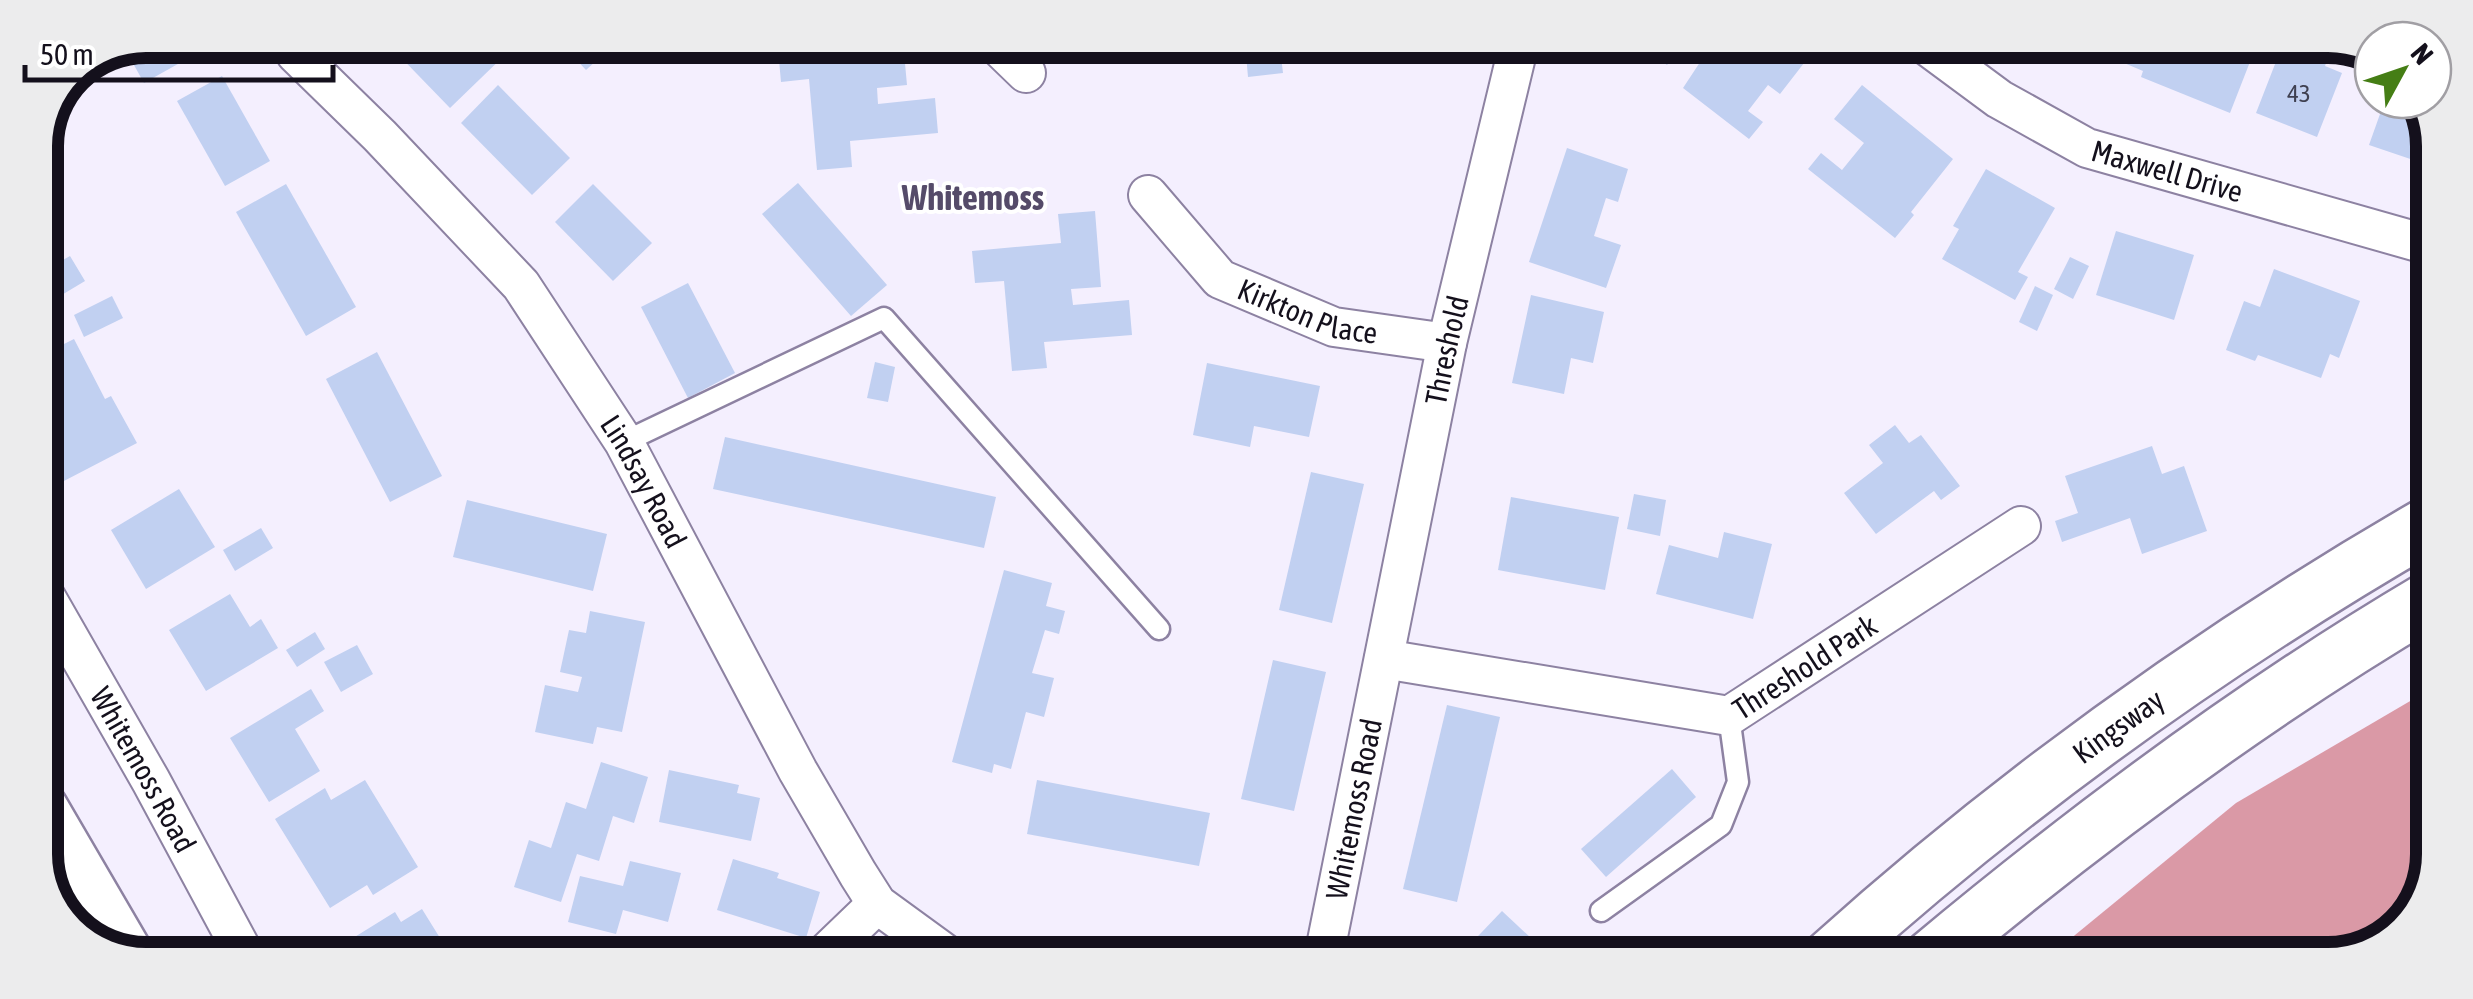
<svg xmlns="http://www.w3.org/2000/svg" width="2473" height="999" viewBox="0 0 2473 999" font-family="'Asap Condensed',sans-serif">
<rect width="100%" height="100%" fill="#f4effe"/>
<polygon fill="#da99a6" points="2429,690 2427,888 2386,941 2328,959 2047,958 2236,803"/>
<g fill="#c1d0f1">
<polygon points="147,40 207,40 210,46 144,83 125,49"/>
<polygon points="385,41 508,41 513,47 450,108"/>
<polygon points="559,41 618,41 586,70"/>
<polygon points="868,42 903,42 907,85 877,88 878,104 935,98 938,133 850,141 852,167 817,170 809,79 781,82 778,49"/>
<polygon points="1245,43 1306,43 1306,46 1280,48 1283,73 1248,77"/>
<polygon points="1640,44 1684,44 1667,65"/>
<polygon points="1712,44 1798,44 1811,54 1780,94 1768,85 1748,111 1763,122 1749,139 1683,88"/>
<polygon points="2123,45 2245,46 2255,49 2230,113 2141,77 2143,71 2117,60"/>
<polygon points="2291,46 2322,46 2331,49 2325,66 2342,73 2317,137 2256,113 2277,59 2285,62"/>
<polygon points="222,76 270,161 225,186 177,101"/>
<polygon points="498,85 570,158 532,195 461,123"/>
<polygon points="1862,85 1953,159 1911,212 1914,215 1895,238 1808,169 1821,153 1842,170 1864,143 1834,119"/>
<polygon points="2385,100 2418,110 2420,104 2433,138 2431,166 2369,145"/>
<polygon points="1567,148 1628,169 1618,202 1606,198 1594,236 1621,245 1606,288 1529,262"/>
<polygon points="1986,169 2055,208 2018,272 2028,277 2015,300 1942,259 1959,229 1953,226"/>
<polygon points="798,183 887,285 851,316 762,214"/>
<polygon points="286,184 356,307 306,336 236,212"/>
<polygon points="593,184 652,243 613,281 555,222"/>
<polygon points="1095,211 1101,287 1071,289 1073,305 1129,300 1132,335 1044,342 1047,368 1012,371 1004,281 975,283 972,251 1061,243 1058,214"/>
<polygon points="2116,231 2194,255 2174,320 2096,295"/>
<polygon points="40,242 54,265 70,256 85,281 40,308"/>
<polygon points="2070,257 2089,266 2073,299 2054,289"/>
<polygon points="2274,269 2360,301 2339,358 2330,354 2321,378 2258,355 2255,361 2226,350 2244,301 2260,307"/>
<polygon points="688,283 735,373 688,398 641,307"/>
<polygon points="2035,286 2053,295 2037,331 2019,322"/>
<polygon points="1531,295 1604,312 1593,363 1571,358 1564,394 1512,383"/>
<polygon points="112,296 123,318 84,337 74,315"/>
<polygon points="74,339 105,399 111,396 137,443 62,482 40,441 40,356"/>
<polygon points="377,352 442,476 390,502 326,379"/>
<polygon points="875,362 895,367 888,402 867,398"/>
<polygon points="1207,363 1320,386 1309,437 1254,426 1250,447 1193,435"/>
<polygon points="1895,425 1909,443 1921,435 1960,486 1941,500 1934,491 1876,534 1844,493 1883,463 1869,445"/>
<polygon points="725,437 996,497 984,548 713,489"/>
<polygon points="2152,446 2162,474 2184,466 2207,531 2142,554 2130,518 2062,542 2055,521 2078,513 2065,476"/>
<polygon points="1311,472 1364,484 1332,623 1279,610"/>
<polygon points="179,489 215,547 146,589 111,530"/>
<polygon points="1634,494 1666,500 1660,536 1627,529"/>
<polygon points="1511,497 1619,517 1605,590 1498,570"/>
<polygon points="467,500 607,534 593,591 453,557"/>
<polygon points="261,528 273,548 235,571 223,550"/>
<polygon points="1724,532 1772,544 1753,619 1656,594 1669,545 1718,558"/>
<polygon points="1004,570 1052,583 1046,606 1065,611 1059,634 1045,630 1032,673 1054,678 1044,717 1026,712 1011,769 994,764 992,773 952,762"/>
<polygon points="230,594 250,627 261,619 278,648 206,691 169,630"/>
<polygon points="590,611 645,622 622,732 597,727 593,744 535,732 545,685 578,692 582,677 560,672 569,630 586,633"/>
<polygon points="315,632 325,649 297,667 286,650"/>
<polygon points="357,645 373,674 341,692 324,662"/>
<polygon points="1273,660 1326,672 1294,811 1241,799"/>
<polygon points="311,689 324,711 295,729 320,771 269,802 230,738"/>
<polygon points="1447,705 1500,717 1457,902 1403,889"/>
<polygon points="601,762 648,777 634,823 613,816 599,861 577,854 561,902 514,887 529,840 551,848 566,802 586,809"/>
<polygon points="1672,769 1696,797 1606,877 1581,849"/>
<polygon points="669,770 739,785 737,793 760,798 751,841 659,822"/>
<polygon points="365,780 418,867 373,895 367,885 330,908 275,819 325,788 331,800"/>
<polygon points="1037,780 1210,813 1199,866 1027,834"/>
<polygon points="733,859 779,873 777,878 820,892 806,938 717,910"/>
<polygon points="630,861 681,873 668,922 623,910 616,934 568,922 580,876 623,886"/>
<polygon points="422,909 440,938 419,954 352,954 345,943 395,912 401,922"/>
<polygon points="1502,911 1532,939 1514,957 1458,957"/>
<polygon points="1434,940 1452,957 1417,957"/>
<polygon points="637,944 668,954 668,955 634,955"/>
</g>
<g fill="none" stroke-linecap="round" stroke-linejoin="round">
<defs>
<g id="service">
<polyline points="624,442 884,318 1159,629"/>
<polyline points="1601,911 1721,825 1738,782 1729,716"/>
<polyline points="1538,957 1539,956"/>
</g>
<g id="minor">
<path id="s1" d="M289,40L296,54L380,136L521,285L624,442L798,771L858,874L877,904L947,955"/>
<polyline points="994,42 1026,73"/>
<path id="s2" d="M1926,45L1999,99L2087,148L2432,246"/>
<path id="s3" d="M1148,195L1220,279L1334,327L1447,343"/>
<path id="s4" d="M40,587L151,781L244,954"/>
<path id="s5" d="M1384,659L1729,716L2021,526"/>
<polyline points="824,955 877,904"/>
<path id="s6" d="M1324,956L1447,343L1519,44"/>
</g>
<polyline id="secondary" points="40,809 124,953"/>
<g id="trunk">
<path id="s7" d="M1830,958C2013,793 2217,647 2430,524"/>
<path d="M1931,958C2088,827 2253,704 2429,600"/>
</g>
</defs>
<use href="#service" stroke="#8d82a2" stroke-width="25"/>
<use href="#minor" stroke="#8d82a2" stroke-width="42"/>
<use href="#secondary" stroke="#8d82a2" stroke-width="60"/>
<use href="#trunk" stroke="#8d82a2" stroke-width="60"/>
<use href="#service" stroke="#fff" stroke-width="20"/>
<use href="#minor" stroke="#fff" stroke-width="38"/>
<use href="#secondary" stroke="#fff" stroke-width="55"/>
<use href="#trunk" stroke="#fff" stroke-width="55"/>
</g>
<g text-anchor="middle" dominant-baseline="central" stroke-width="8" stroke-linejoin="round" paint-order="stroke">
<g font-size="25" fill="#3f4051">
<text x="2299" y="93">43</text>
</g>
<g font-size="30" fill="#14101c" stroke="#fff">
<text stroke="none"><textPath href="#s2" startOffset="275">Maxwell Drive</textPath></text>
<text stroke="none"><textPath href="#s3" startOffset="205">Kirkton Place</textPath></text>
<text stroke="none"><textPath href="#s6" startOffset="618">Threshold</textPath></text>
<text stroke="none"><textPath href="#s1" startOffset="570">Lindsay Road</textPath></text>
<text stroke="none"><textPath href="#s5" startOffset="440">Threshold Park</textPath></text>
<text stroke="none"><textPath href="#s7" startOffset="370">Kingsway</textPath></text>
<text stroke="none"><textPath href="#s4" startOffset="210">Whitemoss Road</textPath></text>
<text stroke="none"><textPath href="#s6" startOffset="150">Whitemoss Road</textPath></text>
</g>
<g font-size="35" font-weight="bold" fill="#554b69" stroke="#fff">
<text x="973" y="197">Whitemoss</text>
</g>
</g>
<path d="M0 0H2473V999H0ZM146 58H2328A88 88 0 0 1 2416 146V854A88 88 0 0 1 2328 942H146A88 88 0 0 1 58 854V146A88 88 0 0 1 146 58Z" fill="#ececed" fill-rule="evenodd"/>
<path fill="none" stroke="#14101c" stroke-width="12" d="M146 58H2328A88 88 0 0 1 2416 146V854A88 88 0 0 1 2328 942H146A88 88 0 0 1 58 854V146A88 88 0 0 1 146 58Z"/>
<g transform="translate(2403 70) rotate(50)"><circle r="48" fill="#ffffff" stroke="#a19fa4" stroke-width="2.5"/>
<path d="M0-8L18 38L0 25L-18 38Z" fill="#457e15"/>
<text y="-15" font-size="28" font-weight="bold" text-anchor="middle" fill="#14101c">N</text>
</g>
<path d="M25 65v15h308v-15" fill="none" stroke="#14101c" stroke-width="5"/>
<text x="40" y="65" font-size="30" fill="#14101c" stroke="#ffffff" stroke-width="8" paint-order="stroke">50 m</text>
</svg>
